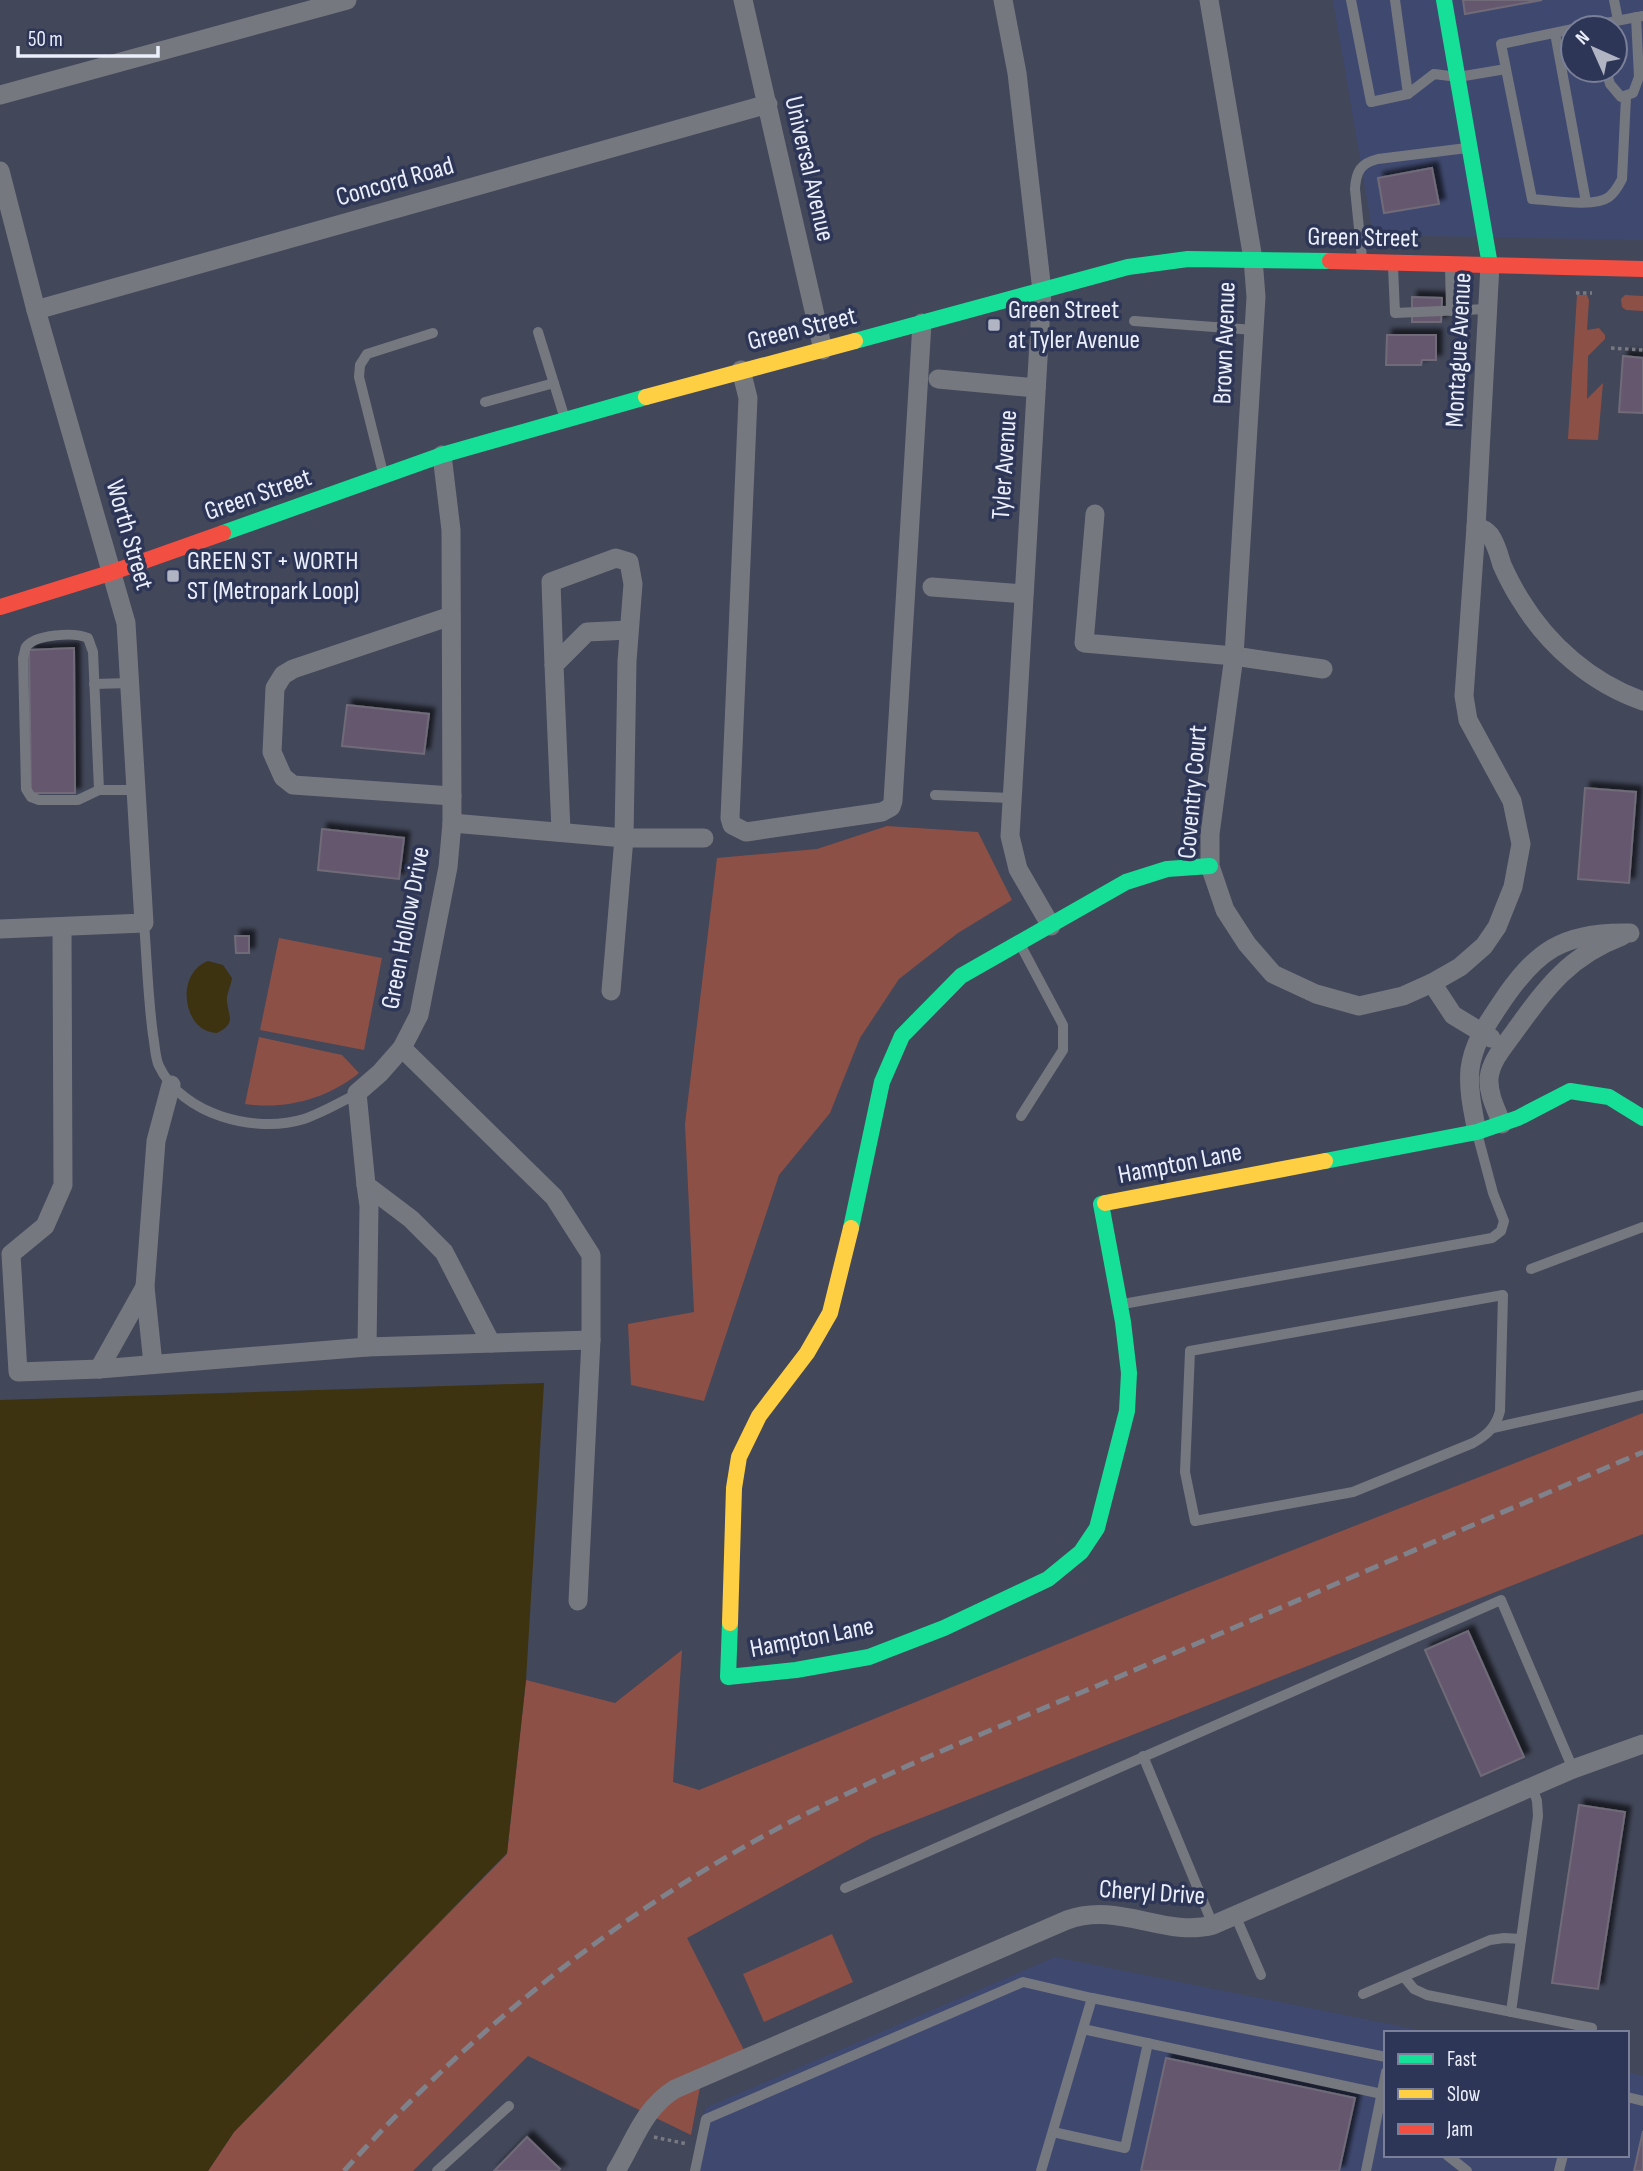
<svg xmlns="http://www.w3.org/2000/svg" width="1643" height="2171" viewBox="0 0 1643 2171" font-family="'Sofia Sans Condensed',sans-serif">
<defs>
<filter id="shadow"><feDropShadow dx="5.5" dy="-5.5" stdDeviation="2" flood-color="#0009"/></filter>
</defs>
<rect width="100%" height="100%" fill="#424759"/>
<g fill="#3f496f" fill-rule="evenodd">
<path d="M1333,0H1643V240L1373,235ZM1573,28H1615V70H1573Z"/>
<polygon points="1055,1957 1434,2033 1386,2033 1386,2155 1627,2155 1627,2072 1643,2076 1643,2171 696,2171 705,2108"/>
</g>
<g fill="#8d5046">
<polygon points="1577,295 1587,295 1589,300 1587,330 1599,328 1605,335 1605,339 1588,356 1587,399 1603,383 1598,440 1568,439"/>
<polygon points="1625,295 1643,296 1643,311 1626,310 1622,307 1621,299"/>
<polygon points="887,826 978,832 1012,900 958,933 899,979 860,1038 830,1113 779,1175 704,1401 631,1385 628,1324 694,1312 685,1124 717,858 817,849"/>
<polygon points="279,938 382,958 364,1050 260,1030"/>
<path d="M259,1037L342,1055L359,1073C327,1099 285,1110 245,1104Z"/>
<polygon points="1643,1413 1643,1534 873,1837 687,1938 749,2060 701,2082 691,2135 528,2056 413,2171 208,2171 234,2132 507,1854 526,1680 615,1703 682,1650 673,1782 699,1790 1186,1592"/>
<polygon points="832,1934 853,1982 764,2022 743,1974"/>
</g>
<g fill="#3d3310">
<path d="M208,961L223,965L232,978C231,986 226,994 227,1002C229,1018 236,1023 217,1033C182,1032 175,973 208,961Z"/>
<polygon points="544,1383 526,1680 507,1853 234,2132 208,2171 0,2171 0,1400"/>
</g>
<g fill="#65586e" stroke="#706b79" stroke-width="2" filter="url(#shadow)">
<polygon points="1463,0 1542,0 1465,14"/>
<polygon points="1432,168 1439,204 1384,213 1378,178"/>
<polygon points="1412,297 1442,298 1441,322 1412,322"/>
<polygon points="1387,335 1436,335 1436,360 1422,360 1421,365 1386,365"/>
<polygon points="1623,356 1643,358 1643,413 1619,412"/>
<polygon points="74,648 75,793 31,793 29,650"/>
<polygon points="347,705 429,714 424,754 342,746"/>
<polygon points="1585,788 1636,792 1629,883 1578,879"/>
<polygon points="322,829 404,838 399,879 318,870"/>
<polygon points="235,936 249,936 249,953 236,953"/>
<polygon points="1468,1631 1524,1757 1481,1776 1425,1650"/>
<polygon points="1579,1805 1625,1812 1598,1989 1552,1983"/>
<polygon points="1166,2058 1355,2098 1339,2171 1141,2171"/>
<polygon points="1643,2131 1643,2171 1634,2171"/>
<polygon points="527,2137 560,2169 558,2171 494,2171"/>
</g>
<g fill="none" stroke-linecap="round" stroke-linejoin="round">
<g stroke="#787a83" stroke-width="3.5" stroke-dasharray="3.5 3.5" stroke-linecap="butt">
<polyline points="1576,293 1592,293"/>
<polyline points="1611,348 1643,350"/>
<polyline points="654,2137 687,2144"/>
</g>
<g stroke="#767880" stroke-width="10">
<polyline points="1351,0 1371,102 1408,94 1434,74 1458,77 1506,69"/>
<polyline points="1395,0 1408,94"/>
<polyline points="1614,0 1618,20"/>
<polyline points="1579,28 1643,16"/>
<path d="M1573,29L1501,44L1532,199C1551,200 1594,208 1609,197C1615,192 1619,185 1622,179L1626,97"/>
<polyline points="1555,33 1586,202"/>
<polyline points="1606,70 1610,84 1621,97 1633,93 1639,77 1636,17"/>
<path d="M1362,258L1355,189C1356,171 1361,163 1378,159L1467,148"/>
<polyline points="1393,266 1395,313 1487,309"/>
<polyline points="1450,266 1451,311"/>
<polyline points="1134,321 1254,330"/>
<polyline points="538,332 565,419"/>
<polyline points="485,402 554,383"/>
<polyline points="383,473 359,377 360,365 367,354 433,333"/>
<polyline points="94,684 130,683"/>
<path d="M99,790L78,800H39L31,797L26,789L23,658C24,655 25,649 26,647C35,634 75,632 88,638L93,652L99,790H136"/>
<polyline points="935,795 1011,798"/>
<path d="M144,923C147,961 148,998 153,1035C155,1045 155,1058 159,1066C182,1115 255,1134 304,1119C322,1113 340,1102 357,1094"/>
<polyline points="1020,944 1063,1025 1063,1050 1021,1116"/>
<polyline points="1531,1269 1643,1227"/>
<path d="M1503,1295L1500,1411C1496,1427 1487,1435 1473,1443L1353,1492L1195,1521L1185,1472L1190,1351Z"/>
<polyline points="1123,1304 1492,1238 1501,1231 1504,1221 1493,1193 1477,1133"/>
<polyline points="1493,1428 1643,1395"/>
<polyline points="1143,1756 1213,1925"/>
<polyline points="845,1888 1501,1600 1573,1769"/>
<polyline points="1235,1915 1261,1975"/>
<polyline points="1404,1977 1414,1989 1427,1995 1592,2028"/>
<polyline points="1363,1994 1490,1940 1504,1938 1521,1939"/>
<polyline points="1511,2012 1538,1816 1537,1801 1532,1786"/>
<polyline points="1083,2029 1382,2094"/>
<polyline points="1627,2097 1643,2101"/>
<polyline points="1053,2132 1125,2148 1148,2043"/>
<polyline points="1447,2155 1467,2171"/>
<polyline points="437,2171 509,2106"/>
<polyline points="695,2171 706,2119 1023,1982 1092,1998"/>
<polyline points="1041,2171 1092,1998 1386,2057"/>
<polyline points="1366,2171 1386,2072"/>
<polyline points="1559,2171 1563,2155"/>
</g>
<g stroke="#767880" stroke-width="19">
<polyline points="743,0 823,350"/>
<polyline points="1003,0 1017,73 1042,291 1010,836 1018,869 1051,926"/>
<polyline points="1209,0 1253,259 1256,297 1234,656 1210,834 1210,866 1225,910 1247,944 1273,974 1316,994 1359,1006 1403,996 1432,983 1460,967 1484,946 1497,927 1513,887 1521,844 1512,801 1468,720 1464,696 1476,527 1490,265"/>
<polyline points="0,95 347,0"/>
<polyline points="0,171 36,310 126,623 144,923 0,929"/>
<polyline points="36,310 768,104"/>
<polyline points="741,370 748,398 730,818 732,825 746,832 882,812 891,807 893,801 922,323"/>
<polyline points="938,379 1036,388"/>
<polyline points="442,455 451,530 452,823 448,867 419,1015 402,1048 380,1073 357,1093 366,1185 411,1219 444,1252 491,1343"/>
<polyline points="1095,514 1084,643 1234,656 1323,669"/>
<path d="M1476,527C1482,528 1486,530 1490,535C1496,543 1499,555 1502,565C1507,576 1513,588 1520,599C1548,645 1591,683 1643,701"/>
<polyline points="932,587 1024,594"/>
<polyline points="451,616 293,669 283,675 275,688 272,752 283,777 293,785 452,796"/>
<polyline points="554,665 551,582 616,558 629,562 633,584 627,661 624,838 611,991"/>
<polyline points="452,823 624,838 704,838"/>
<polyline points="561,831 554,665 587,632 629,630"/>
<polyline points="62,927 63,1185 45,1226 11,1254 18,1372 99,1369 367,1347 591,1340"/>
<polyline points="1432,983 1453,1015 1491,1038"/>
<polyline points="402,1048 554,1197 591,1255 591,1340 578,1601"/>
<path d="M1502,1124C1496,1109 1488,1094 1489,1078C1491,1060 1505,1045 1515,1031C1547,987 1569,956 1622,936"/>
<path d="M1477,1132C1473,1111 1468,1090 1470,1069C1473,1045 1486,1025 1499,1006C1535,951 1563,931 1630,933"/>
<polyline points="366,1185 369,1206 367,1347"/>
<polyline points="153,1364 145,1287 156,1141 171,1085"/>
<polyline points="99,1369 145,1287"/>
<path d="M616,2171C635,2140 643,2109 675,2089L1067,1920C1118,1901 1165,1938 1213,1925L1573,1769L1643,1744"/>
</g>
<g stroke="#16e098" stroke-width="16">
<polyline points="1444,0 1490,265"/>
<polyline points="855,341 1128,267 1188,259 1330,261"/>
<polyline points="223,533 442,455 646,397"/>
<polyline points="1325,1161 1477,1132 1518,1118 1570,1091 1609,1097 1643,1118"/>
<polyline points="851,1228 882,1082 902,1036 961,976 1126,882 1167,869 1210,866"/>
<polyline points="730,1623 728,1677 796,1670 869,1657 944,1628 1048,1579 1081,1552 1097,1528 1127,1411 1129,1373 1123,1322 1101,1204 1105,1203"/>
</g>
<g stroke="#ffcf43" stroke-width="16">
<polyline points="646,397 855,341"/>
<polyline points="1105,1203 1325,1161"/>
<polyline points="730,1623 734,1488 739,1457 759,1416 807,1353 830,1313 851,1228"/>
</g>
<g stroke="#f24e42" stroke-width="16">
<polyline points="1330,261 1643,269"/>
<polyline points="0,607 113,572 223,533"/>
</g>
<path stroke="#7f828b" stroke-width="5" stroke-dasharray="14 7" stroke-linecap="butt" d="M344,2171C463,2039 604,1924 760,1838C882,1771 1016,1721 1144,1666C1311,1595 1477,1523 1643,1452"/>
</g>
<g fill="#b0b4c3" stroke="#2e3657" stroke-width="2.5">
<rect x="987" y="318" width="14" height="14" rx="3.5"/>
<rect x="166" y="569" width="14" height="14" rx="3.5"/>
</g>
<g text-anchor="middle" dominant-baseline="central" stroke-width="7" stroke-linejoin="round" paint-order="stroke">
<g font-size="26" fill="#ebeffc" stroke="#2e3657">
<text transform="translate(809 169) rotate(77)">Universal Avenue</text>
<text transform="translate(395 182) rotate(-16)">Concord Road</text>
<text transform="translate(1363 238) rotate(1)">Green Street</text>
<text transform="translate(802 329) rotate(-14)">Green Street</text>
<text transform="translate(1225 343) rotate(-88)">Brown Avenue</text>
<text transform="translate(1459 350) rotate(-87)">Montague Avenue</text>
<text transform="translate(1005 465) rotate(-86)">Tyler Avenue</text>
<text transform="translate(258 495) rotate(-19)">Green Street</text>
<text transform="translate(129 535) rotate(74)">Worth Street</text>
<text transform="translate(1193 792) rotate(-85)">Coventry Court</text>
<text transform="translate(406 928) rotate(-79)">Green Hollow Drive</text>
<text transform="translate(1180 1164) rotate(-11)">Hampton Lane</text>
<text transform="translate(812 1638) rotate(-11)">Hampton Lane</text>
<text transform="translate(1152 1893) rotate(4)">Cheryl Drive</text>
</g>
<g font-size="26" fill="#ebeffc" stroke="#2e3657" text-anchor="start">
<text x="1008" y="310">Green Street<tspan x="1008" dy="30">at Tyler Avenue</tspan></text>
<text x="187" y="561">GREEN ST + WORTH<tspan x="187" dy="30">ST (Metropark Loop)</tspan></text>
</g>
</g>
<rect x="1384" y="2031" width="245" height="126" fill="#2e3657" stroke="#7a8099" stroke-width="2"/>
<rect x="1398" y="2054" width="35" height="10" fill="#16e098" stroke="#7a8099" stroke-width="2"/>
<text x="1447" y="2066" font-size="21" fill="#ebeffc">Fast</text>
<rect x="1398" y="2089" width="35" height="10" fill="#ffcf43" stroke="#7a8099" stroke-width="2"/>
<text x="1447" y="2101" font-size="21" fill="#ebeffc">Slow</text>
<rect x="1398" y="2124" width="35" height="10" fill="#f24e42" stroke="#7a8099" stroke-width="2"/>
<text x="1447" y="2136" font-size="21" fill="#ebeffc">Jam</text>
<g transform="translate(1594 49) rotate(315)"><circle r="33" fill="#2e3657" stroke="#7a8099" stroke-width="2"/>
<path d="M0-5L12 26L0 18L-12 26Z" fill="#b0b4c3"/>
<text y="-10" font-size="19" font-weight="bold" text-anchor="middle" fill="#ebeffc">N</text>
</g>
<path d="M18 46v10h140v-10" fill="none" stroke="#ebeffc" stroke-width="3.5"/>
<text x="28" y="46" font-size="21" fill="#ebeffc" stroke="#2e3657" stroke-width="5" paint-order="stroke">50 m</text>
</svg>
